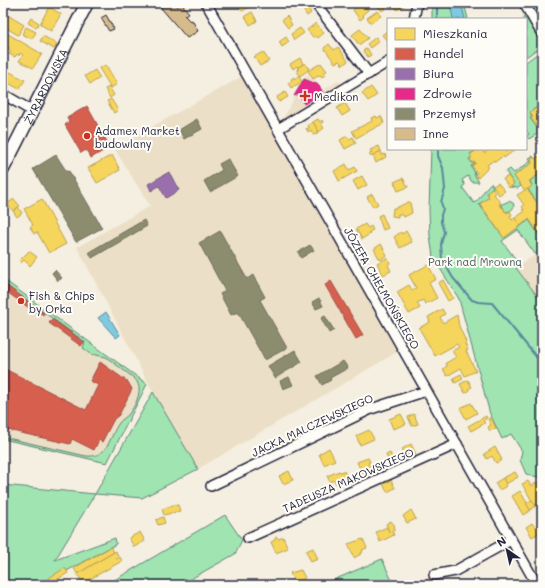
<svg xmlns="http://www.w3.org/2000/svg" width="545" height="588" viewBox="0 0 545 588" font-family="Mali,sans-serif">
<rect width="100%" height="100%" fill="#f5efe1"/>
<filter id="ink" filterUnits="userSpaceOnUse"><feTurbulence type="fractalNoise" baseFrequency=".025" numOctaves="2"/><feDisplacementMap in="SourceGraphic" scale="8" xChannelSelector="R" yChannelSelector="G"/><feConvolveMatrix kernelMatrix="1 2 1 2 8 2 1 2 1" color-interpolation-filters="sRGB"/></filter>
<g filter="url(#ink)">
<g fill="#ecdfc7">
<polygon points="306,75 316,81 322,91 338,81 341,85 337,88 335,86 324,93 326,95 283,119"/>
<polygon points="241,77 399,351 198,469 153,392 77,247 150,206 114,148"/>
<polygon points="542,250 542,302 516,268"/>
<polygon points="3,279 147,384 107,463 3,439"/>
</g>
<g fill="#9fe4b1" stroke="#608376">
<polygon points="432,3 464,3 468,19 432,19"/>
<polygon points="528,3 542,3 542,27"/>
<polygon points="526,11 542,40 540,47 526,57 526,19 523,19"/>
<polygon points="542,50 542,113 537,107 530,112 532,117 530,118 540,132 529,139 526,136 529,134 526,130 526,62"/>
<path d="M431,149H478L470,154L472,157L469,159L472,163L474,162L475,163L471,166L475,173L474,174L479,182H472L468,176L462,180L465,185L462,187L474,203C483,197 482,190 491,183L493,187L487,192L489,197L479,204L504,238L529,220L541,238L537,241L540,246L542,245V250L535,254L518,230L502,241L520,265L516,268L542,302V478L526,474L520,460L522,451L511,434L502,439L490,414L459,299L433,257L430,236L429,209Z"/>
<polygon points="533,156 533,157 531,159 532,163 514,176 521,186 518,188 510,187 514,184 506,172 510,169 514,173 531,161 529,158"/>
<polygon points="542,172 542,209 529,191 529,190 527,189 532,185 530,181"/>
<path d="M509,201L513,203L514,206C512,211 509,212 505,212L503,207L500,205Z"/>
<path d="M3,279L147,384L107,463L3,439V437L86,456C109,458 109,437 119,423C121,420 125,418 128,415C136,405 145,388 134,378L106,357L91,354L83,348L85,342L3,283Z"/>
<polygon points="153,392 198,469 142,498 95,494 55,560 115,538 116,544 41,585 3,585 3,485 95,494"/>
<polygon points="225,515 242,540 235,554 180,585 106,585"/>
<polygon points="382,559 394,585 322,585"/>
</g>
<g fill="#7fcadf" stroke="#5a879d">
<polygon points="450,3 461,3 465,19 453,19"/>
<polygon points="106,312 120,335 116,338 98,318"/>
</g>
<g fill="#f6d55c" stroke="#b69f52">
<polygon points="236,3 250,3 252,6 242,11"/>
<polygon points="353,3 363,3 368,10 362,15 364,17 360,20 353,10 356,7"/>
<polygon points="379,3 382,3 386,8 382,11 377,5"/>
<polygon points="395,3 405,3 405,5 397,10 394,4"/>
<polygon points="306,5 311,13 307,16 302,8"/>
<polygon points="49,7 61,14 51,31 40,24"/>
<polygon points="377,11 381,16 371,23 367,18"/>
<polygon points="252,12 257,21 250,25 245,16"/>
<polygon points="6,14 24,25 18,35 3,26 3,18"/>
<polygon points="287,16 292,25 288,28 282,20"/>
<polygon points="31,18 39,23 36,28 28,23"/>
<polygon points="316,23 324,33 318,38 316,36 314,38 307,30"/>
<polygon points="26,27 36,32 32,39 22,34"/>
<polygon points="300,28 304,33 294,40 291,34"/>
<polygon points="360,29 368,38 359,45 352,35"/>
<polygon points="388,30 388,41 387,41 382,35"/>
<polygon points="3,31 42,54 33,68 19,61 23,55 20,53 19,56 17,54 15,57 9,54 11,51 8,49 9,47 3,44"/>
<polygon points="43,36 57,44 54,49 40,41"/>
<polygon points="286,37 289,42 282,47 279,42"/>
<polygon points="376,37 379,41 370,48 367,44"/>
<polygon points="329,44 334,50 338,47 348,61 343,65 339,61 335,63 324,48"/>
<polygon points="367,48 371,55 368,57 363,51"/>
<polygon points="263,52 269,61 260,66 254,57"/>
<polygon points="300,58 303,64 298,68 297,66 293,69 290,64"/>
<polygon points="305,63 309,68 307,71 300,76 297,71 299,70 297,68"/>
<polygon points="321,63 327,71 323,73 325,75 322,77 320,75 313,79 308,71"/>
<polygon points="106,65 117,84 111,88 99,68"/>
<polygon points="95,70 100,78 90,84 85,76"/>
<polygon points="8,71 25,80 19,89 3,80"/>
<polygon points="299,76 302,82 291,88 288,83 292,81 291,79 294,77 295,79"/>
<polygon points="109,87 114,95 110,98 105,89"/>
<polygon points="371,87 377,95 368,101 362,93"/>
<polygon points="285,92 288,97 279,102 277,97"/>
<polygon points="111,99 118,110 114,113 107,101"/>
<polygon points="345,103 350,111 342,116 337,108"/>
<polygon points="537,108 542,113 542,127 539,130 531,118 533,117 530,112"/>
<polygon points="376,116 377,118 381,116 384,123 356,138 352,131 372,121 371,118"/>
<polygon points="318,119 320,122 322,120 323,122 321,124 324,128 319,132 313,122"/>
<polygon points="313,122 319,132 313,135 311,130 308,132 306,128 307,129 309,128 308,125"/>
<polygon points="347,136 349,139 353,137 356,143 345,149 340,140"/>
<polygon points="379,146 381,151 371,157 369,154 372,153 370,150"/>
<polygon points="478,149 482,149 484,153 489,149 503,149 505,152 509,149 516,149 504,158 503,156 495,162 494,160 487,165 489,167 478,178 475,174 477,173 472,166 476,163 474,162 473,163 470,159 472,157 470,155"/>
<polygon points="381,151 382,155 385,154 386,157 376,163 373,155"/>
<polygon points="112,155 120,170 97,183 88,168"/>
<polygon points="539,156 540,158 542,157 542,172 529,181 532,186 525,191 514,176 532,163 531,159 534,157 535,159"/>
<polygon points="346,164 349,170 355,167 357,171 339,181 334,171"/>
<polygon points="362,176 367,185 358,190 353,181"/>
<polygon points="508,176 514,184 509,188 503,179"/>
<polygon points="403,178 408,187 398,191 394,182"/>
<polygon points="498,183 505,191 499,195 493,186"/>
<polygon points="492,188 496,193 494,194 501,203 499,204 502,208 503,207 505,212 506,211 507,213 510,211 512,215 510,216 512,220 515,218 520,226 504,238 480,204 489,197 487,192"/>
<polygon points="527,189 528,190 529,189 528,191 542,209 542,244 540,245 537,241 541,238 540,235 529,219 520,226 515,218 524,212 522,210 524,209 522,207 524,205 517,195"/>
<polygon points="372,194 378,204 373,207 367,197"/>
<polygon points="14,199 20,206 13,211 7,204"/>
<polygon points="42,199 66,244 49,253 37,232 34,234 30,227 33,225 24,209"/>
<polygon points="408,202 410,202 412,213 404,217 402,215 398,214 398,217 392,216 393,208 396,208"/>
<polygon points="18,207 22,213 17,217 13,211"/>
<polygon points="382,214 388,228 383,230 378,216"/>
<polygon points="365,224 368,228 371,226 373,230 369,232 370,234 362,239 356,229"/>
<polygon points="406,231 412,242 400,248 394,237 401,232 402,234"/>
<polygon points="381,244 387,255 380,260 374,249"/>
<polygon points="29,251 37,257 30,266 24,260 21,263 19,261"/>
<polygon points="387,258 390,263 388,265 391,271 383,275 377,263"/>
<polygon points="428,265 436,279 429,283 437,298 425,304 423,300 417,303 420,308 409,314 397,292 409,285 412,290 416,288 409,275"/>
<polygon points="443,280 453,298 448,301 438,283"/>
<polygon points="442,309 445,314 440,317 443,323 457,315 459,326 466,342 465,344 468,350 466,351 476,371 465,376 461,368 447,376 443,369 447,366 446,363 456,357 452,351 459,347 457,344 435,356 419,328 430,322 428,317"/>
<polygon points="461,374 463,379 455,383 453,378"/>
<polygon points="468,380 472,387 468,389 469,391 465,393 460,384"/>
<polygon points="471,403 477,413 466,419 460,408"/>
<polygon points="401,414 406,424 393,429 389,419"/>
<polygon points="414,414 418,424 412,426 408,417"/>
<polygon points="486,416 487,418 483,421 485,423 471,431 468,426"/>
<polygon points="491,417 496,428 490,431 488,427 491,425 488,419"/>
<polygon points="369,430 374,439 360,445 356,436"/>
<polygon points="294,434 297,440 292,443 288,437"/>
<polygon points="411,444 416,454 407,459 402,449"/>
<polygon points="495,447 502,460 496,463 492,456 487,459 484,454"/>
<polygon points="329,448 335,460 324,465 319,454"/>
<polygon points="390,453 395,465 391,467 386,455"/>
<polygon points="368,458 370,462 368,463 370,467 366,469 366,471 362,473 357,462"/>
<polygon points="289,471 293,480 283,484 279,476"/>
<polygon points="339,471 340,472 344,471 348,479 336,484 334,480 330,482 327,476"/>
<polygon points="515,472 518,477 506,484 503,478"/>
<polygon points="503,478 507,486 499,490 495,483"/>
<polygon points="391,480 395,488 387,492 383,484"/>
<polygon points="528,481 531,486 537,482 542,490 542,493 539,494 541,496 542,496 542,502 535,506 522,484"/>
<polygon points="520,491 531,510 523,515 512,496"/>
<polygon points="532,500 536,506 530,510 526,503"/>
<polygon points="173,505 178,505 180,511 164,515 162,509"/>
<polygon points="411,510 416,519 407,523 403,516"/>
<polygon points="163,517 165,523 158,525 156,520"/>
<polygon points="391,521 395,526 394,527 395,530 389,532 386,524"/>
<polygon points="532,523 535,527 540,524 542,527 542,531 532,537 526,527"/>
<polygon points="387,527 389,532 392,531 394,535 380,542 376,532"/>
<polygon points="140,532 145,541 134,547 129,538"/>
<polygon points="277,537 279,539 283,537 288,548 276,553 271,542 275,540 275,538"/>
<polygon points="363,539 367,548 362,550 363,552 361,553 361,554 354,558 348,544"/>
<polygon points="111,547 114,552 77,574 74,568"/>
<polygon points="313,548 318,559 311,562 306,551"/>
<polygon points="116,551 118,556 116,557 117,559 120,557 122,561 83,583 77,574"/>
<polygon points="65,568 68,573 51,583 49,578"/>
<polygon points="301,570 305,578 295,584 290,573"/>
<polygon points="433,576 437,585 426,585 428,583 426,580"/>
<polygon points="47,579 51,585 38,585"/>
</g>
<g fill="#d6604d" stroke="#a04d48">
<polygon points="87,106 110,147 91,158 86,150 81,153 65,125 69,122 67,118"/>
<polygon points="331,281 363,335 356,339 325,285"/>
<polygon points="3,283 44,313 43,315 41,313 39,315 11,295 3,289"/>
<polygon points="52,319 84,342 81,346 49,323"/>
<polygon points="100,362 128,382 132,389 119,415 114,419 102,442 99,440 94,450 72,439 70,444 3,429 3,368 86,410 98,385 90,381"/>
</g>
<polygon fill="#9970ab" stroke="#755989" points="169,172 179,190 166,198 159,186 151,191 148,184"/>
<polygon fill="#e7298a" stroke="#ac2772" points="304,79 319,85 323,93 304,104 299,94 294,96"/>
<g fill="#8c8c6e" stroke="#6c6c5f">
<polygon points="197,119 202,129 184,139 179,130"/>
<polygon points="56,155 67,172 69,171 102,228 76,242 33,169"/>
<polygon points="228,159 238,176 210,192 204,181 222,170 219,164"/>
<polygon points="144,220 147,226 92,258 89,252"/>
<polygon points="220,231 247,279 253,275 265,297 260,300 287,348 265,360 238,312 231,315 220,294 225,291 199,243"/>
<polygon points="310,245 314,250 301,258 298,252"/>
<polygon points="55,270 62,278 58,281 52,273"/>
<polygon points="319,298 323,306 316,309 312,302"/>
<polygon points="325,316 334,330 329,333 321,318"/>
<polygon points="295,350 302,362 275,378 268,366"/>
<polygon points="343,361 348,368 330,378 331,380 322,385 317,376"/>
<polygon points="289,377 293,385 283,389 280,381"/>
</g>
<g fill="none" stroke-linecap="round" stroke-linejoin="round">
<g stroke="#5a879d" stroke-width="2">
<polyline points="437,19 437,3"/>
<polyline points="438,149 438,156 443,168 445,189 441,202 443,209 441,215 441,222 444,232 441,244 442,259 453,278 472,300 478,302 492,303 538,359 542,360"/>
</g>
</g>
<g fill="#d6bb8b" stroke="#22223b">
<polygon points="163,3 177,3 176,5 178,6 181,3 189,13 185,16 190,21 192,20 198,31 187,38 161,8"/>
<polygon points="106,15 114,29 109,31 101,18"/>
</g>
<g fill="none" stroke-linecap="round" stroke-linejoin="round">
<defs>
<g id="minor">
<polyline points="206,3 537,585"/>
<polyline points="315,3 369,74"/>
<polyline points="524,3 542,34"/>
<polyline points="414,19 417,3"/>
<polyline points="3,94 32,111"/>
<polyline points="278,129 388,62"/>
<polyline points="211,486 371,409 426,391"/>
<polyline points="248,538 457,444"/>
<polyline points="434,575 455,571 511,540"/>
</g>
<g id="major">
<path id="s1" d="M3,169L87,3"/>
</g>
</defs>
<use href="#minor" stroke="#22223b" stroke-width="12"/>
<use href="#major" stroke="#22223b" stroke-width="15"/>
<use href="#minor" stroke="#fdfcf7" stroke-width="9"/>
<use href="#major" stroke="#fdfcf7" stroke-width="12"/>
</g>
</g>
<g fill="#c8321e" stroke="#fdfcf7" stroke-width="1.5">
<path d="M303 90h4v4h4v4h-4v4h-4v-4h-4v-4h4z"/>
<circle cx="87" cy="136" r="4"/>
<circle cx="21" cy="301" r="4"/>
</g>
<g text-anchor="middle" dominant-baseline="central" stroke-width="4" stroke-linejoin="round" paint-order="stroke">
<g font-size="11" fill="#22223b" stroke="#fdfcf7">
<text stroke="none"><textPath href="#s1" startOffset="93">ŻYRARDOWSKA</textPath></text>
<text transform="translate(382 288) rotate(60)">JÓZEFA CHEŁMOŃSKIEGO</text>
<text transform="translate(312 425) rotate(-25)">JACKA MALCZEWSKIEGO</text>
<text transform="translate(348 480) rotate(-24)">TADEUSZA MAKOWSKIEGO</text>
</g>
<g font-size="11" fill="#22223b" stroke="#fdfcf7" text-anchor="start">
<text x="314" y="96">Medikon</text>
<text x="95" y="130">Adamex Market<tspan x="95" dy="13">budowlany</tspan></text>
<text x="29" y="295">Fish &amp; Chips<tspan x="29" dy="13">by Orka</tspan></text>
</g>
<g font-size="11" fill="#485c5e" stroke="#fdfcf7">
<text x="475" y="261">Park nad Mrowną</text>
</g>
</g>
<rect width="545" height="588" fill="none" stroke="#fdfcf7" stroke-width="16"/>
<rect x="8" y="8" width="529" height="572" fill="none" stroke="#22223b" stroke-width="1.5" filter="url(#ink)"/>
<rect x="387" y="18" width="140" height="132" fill="#fdfcf7" stroke="#a5a5ac"/>
<rect x="395" y="28" width="20" height="12" fill="#f6d55c" stroke="#a5a5ac"/>
<text x="423" y="38" font-size="12" fill="#22223b">Mieszkania</text>
<rect x="395" y="48" width="20" height="12" fill="#d6604d" stroke="#a5a5ac"/>
<text x="423" y="58" font-size="12" fill="#22223b">Handel</text>
<rect x="395" y="68" width="20" height="12" fill="#9970ab" stroke="#a5a5ac"/>
<text x="423" y="78" font-size="12" fill="#22223b">Biura</text>
<rect x="395" y="88" width="20" height="12" fill="#e7298a" stroke="#a5a5ac"/>
<text x="423" y="98" font-size="12" fill="#22223b">Zdrowie</text>
<rect x="395" y="108" width="20" height="12" fill="#8c8c6e" stroke="#a5a5ac"/>
<text x="423" y="118" font-size="12" fill="#22223b">Przemysł</text>
<rect x="395" y="128" width="20" height="12" fill="#d6bb8b" stroke="#a5a5ac"/>
<text x="423" y="138" font-size="12" fill="#22223b">Inne</text>
<g transform="translate(507 550) rotate(326)" stroke="#fdfcf7" stroke-width="3" paint-order="stroke">
<path d="M0-3L7 15L0 10L-7 15Z" fill="#22223b"/>
<text y="-6" font-size="11" font-weight="bold" text-anchor="middle" fill="#22223b">N</text>
</g>
</svg>
